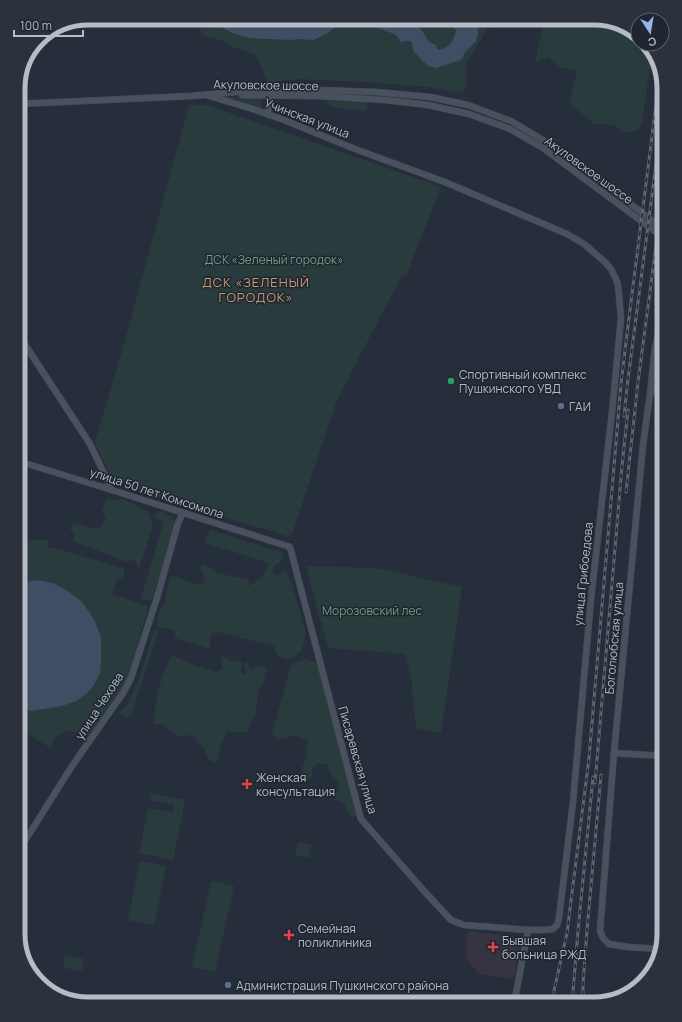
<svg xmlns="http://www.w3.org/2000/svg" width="682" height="1022" viewBox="0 0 682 1022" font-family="Manrope,sans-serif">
<rect width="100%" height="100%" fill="#272e3b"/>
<polygon fill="#363440" points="468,931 521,937 514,979 479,974 465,957"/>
<g fill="#293b3d">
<polygon points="188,18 489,18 491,23 466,64 467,86 463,92 459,93 428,87 364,82 298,79 268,83 255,54 230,46 229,43 202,35 198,26"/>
<polygon points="545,18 598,18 629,28 638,36 638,44 645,44 652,51 642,124 636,131 624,132 615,125 603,124 594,124 570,103 577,70 559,67 548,57 535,62"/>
<polygon points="223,97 261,97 262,109"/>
<polygon points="326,101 366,102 368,107 364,111 331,107"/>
<polygon points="189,105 207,105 441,187 406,276 402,275 337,400 291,537 187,506 113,482 95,442 125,340"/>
<polygon points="122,499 136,505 147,511 153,525 139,569 134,559 127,562 73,541 75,535 70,529 74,522 93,528 101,527 106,518 102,511 106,500"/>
<polygon points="162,511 171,517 175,522 152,600 144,600 141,598 164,521 155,518 155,513"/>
<path d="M212,530L283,553V560L274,566L273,573L277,575L285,571L290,579L301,614L306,634L301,651L288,660L278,657L274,646L213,631L210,640V649L175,638V630L158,627C155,619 161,608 166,602L165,598L170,577L176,576L189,582L198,584L204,583C206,577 202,572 198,567L204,564L214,570L218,573L249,580L248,586C260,581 265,575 269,563L205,543L208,533Z"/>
<path d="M18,540H48V547L62,550L124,569V577C114,579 115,586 112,594L148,606L129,678L87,739L73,731H67L56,737L52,743V746L50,747L42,743L18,727Z"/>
<polygon points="306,566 376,568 462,587 441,733 416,728 411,679 405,654 328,648"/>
<polygon points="154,630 157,631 158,633 131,716 126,718 119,713 128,704 139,680"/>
<path d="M172,655L193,665L216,672L223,668L221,657L228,658L231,662L232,660L242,662L241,673L244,675L246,671L244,666L246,661L251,669L260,666L267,667L263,684L259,690L255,716L247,732L237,733L227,731L221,745L217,763L208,759L204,748L194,740L196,738L187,735L177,736L163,724H153C156,701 160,675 172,655Z"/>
<polygon points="306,659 317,663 358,814 354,817 348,814 346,809 345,803 335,800 339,782 330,774 328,765 319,763 312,768 313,778 306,780 302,776 302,768 307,757 306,750 309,740 293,735 287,738 279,740 272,734 289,673 293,663"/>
<polygon points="151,793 185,800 173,860 139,853 148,808 173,813 174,805 150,800"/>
<polygon points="298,842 312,845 309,858 295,855"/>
<polygon points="140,861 166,866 154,925 128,920"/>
<polygon points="211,881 234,886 215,972 192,967"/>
<polygon points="65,956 84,959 82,971 64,968"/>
</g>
<g fill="#404e64">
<path d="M206,18H243L249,21L272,23L311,18H403L421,29L429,42L436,45L437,49L438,50C449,48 453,42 456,31L454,27L450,23L455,18H474L477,22L478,33L476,41L466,51L461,60L436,68L428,66L413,51L412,42L410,41H404L402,43L396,35L360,20H344L340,24L326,34L313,40L299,39L290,40L249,38L232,33Z"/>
<polygon points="37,580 53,583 69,592 82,602 90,613 96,624 101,637 101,662 100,673 94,685 87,693 76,701 62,706 32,711 22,708 18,703 18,586 21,583"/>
</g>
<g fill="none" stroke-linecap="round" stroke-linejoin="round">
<defs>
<g id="secondary">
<polyline points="242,95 317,96 385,100 428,105 469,114 510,129 543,148 664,238"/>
<polyline points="18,104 191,96 259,90 318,90 376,92 430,97 468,105 511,121 553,146 604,183 664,230"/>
<polyline points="269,115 268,110 270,93"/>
<polyline points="18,334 90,444 112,490"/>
<polyline points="655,347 650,394 643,445 614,753 600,931 603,938 609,944 628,947 660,949"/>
<path d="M664,375C650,355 656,338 664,317"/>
<polyline points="651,393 655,387 664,384"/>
<polyline points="18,461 112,490 290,547 361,819 425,892 451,920 464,925 528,930 544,930 553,929 557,925 559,918 573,802 591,599 612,412 621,318 618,285 616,279 611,269 605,262 584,244 567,234 445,182 355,149 284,120 253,109 206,95"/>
<polyline points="614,753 664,756"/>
<polyline points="18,852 72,766 123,693 131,678 157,598 178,523 183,513"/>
<polyline points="514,1004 528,930"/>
</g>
</defs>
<use href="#secondary" stroke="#434a54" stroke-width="7"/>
<use href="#secondary" stroke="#49505e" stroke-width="6"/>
<defs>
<g id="rail">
<polyline points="624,416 628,379 664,103"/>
<polyline points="626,492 638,382 664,186"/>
<polyline points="595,783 622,466 628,410"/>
<polyline points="551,1004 567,933 589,758 621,384 626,342 660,73"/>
<polyline points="572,1004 578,931 593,777"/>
<polyline points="583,1004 583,984 587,930 601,775"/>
</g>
</defs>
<use href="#rail" stroke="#5d6572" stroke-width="3"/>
<use href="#rail" stroke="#1f2630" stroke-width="1.5" stroke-dasharray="4.5" stroke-linecap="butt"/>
</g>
<circle fill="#2e9e5b" stroke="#1f2630" stroke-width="1.5" cx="451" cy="381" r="4"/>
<g fill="#5c6f8a" stroke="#1f2630" stroke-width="1.5">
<circle cx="561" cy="406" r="4"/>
<circle cx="228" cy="985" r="4"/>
</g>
<g fill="#e0444e" stroke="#1f2630" stroke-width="1.5">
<path d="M245 778h4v4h4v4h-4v4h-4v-4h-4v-4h4z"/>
<path d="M287 929h4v4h4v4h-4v4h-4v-4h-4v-4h4z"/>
<path d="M491 941h4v4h4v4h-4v4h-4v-4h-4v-4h4z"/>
</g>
<g text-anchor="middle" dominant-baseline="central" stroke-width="3" stroke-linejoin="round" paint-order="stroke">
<g font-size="12" fill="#b6bcc6" stroke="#1f2630">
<text transform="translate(266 85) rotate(1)">Акуловское шоссе</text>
<text transform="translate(307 118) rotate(21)">Учинская улица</text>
<text transform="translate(589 170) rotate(36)">Акуловское шоссе</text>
<text transform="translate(157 493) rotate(18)">улица 50 лет Комсомола</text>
<text transform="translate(583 574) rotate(-84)">улица Грибоедова</text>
<text transform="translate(614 638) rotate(-85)">Боголюбская улица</text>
<text transform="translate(99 706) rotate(-57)">улица Чехова</text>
<text transform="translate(358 760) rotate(74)">Писаревская улица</text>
</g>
<g font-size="12" fill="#779980" stroke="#1f2630">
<text x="274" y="259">ДСК «Зеленый городок»</text>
<text x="372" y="610">Морозовский лес</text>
</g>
<g font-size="12" fill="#b6bcc6" stroke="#1f2630" text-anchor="start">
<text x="459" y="374">Спортивный комплекс<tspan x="459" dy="14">Пушкинского УВД</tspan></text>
<text x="569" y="406">ГАИ</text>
<text x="256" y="777">Женская<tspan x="256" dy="14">консультация</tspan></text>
<text x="298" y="928">Семейная<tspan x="298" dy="14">поликлиника</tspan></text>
<text x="502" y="940">Бывшая<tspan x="502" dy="14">больница РЖД</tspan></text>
<text x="236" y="985">Администрация Пушкинского района</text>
</g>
<g font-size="13" letter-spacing="1" fill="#c8996f" stroke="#1f2630">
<text x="256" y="282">ДСК «ЗЕЛЕНЫЙ<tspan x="256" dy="15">ГОРОДОК»</tspan></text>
</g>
</g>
<path d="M0 0H682V1022H0ZM88 25H594A63 63 0 0 1 657 88V934A63 63 0 0 1 594 997H88A63 63 0 0 1 25 934V88A63 63 0 0 1 88 25Z" fill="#2b323c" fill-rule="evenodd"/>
<path fill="none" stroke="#b6bcc6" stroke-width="5" d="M88 25H594A63 63 0 0 1 657 88V934A63 63 0 0 1 594 997H88A63 63 0 0 1 25 934V88A63 63 0 0 1 88 25Z"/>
<g transform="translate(650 32) rotate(168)"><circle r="19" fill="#1f2630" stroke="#5b626c"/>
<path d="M0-3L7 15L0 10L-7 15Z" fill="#96b4ec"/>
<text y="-6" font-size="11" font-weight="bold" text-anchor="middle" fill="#b6bcc6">С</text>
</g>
<path d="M14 30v6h69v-6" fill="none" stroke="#b6bcc6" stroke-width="2"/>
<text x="20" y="30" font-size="12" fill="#b6bcc6" stroke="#1f2630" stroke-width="3" paint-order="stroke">100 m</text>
</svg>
